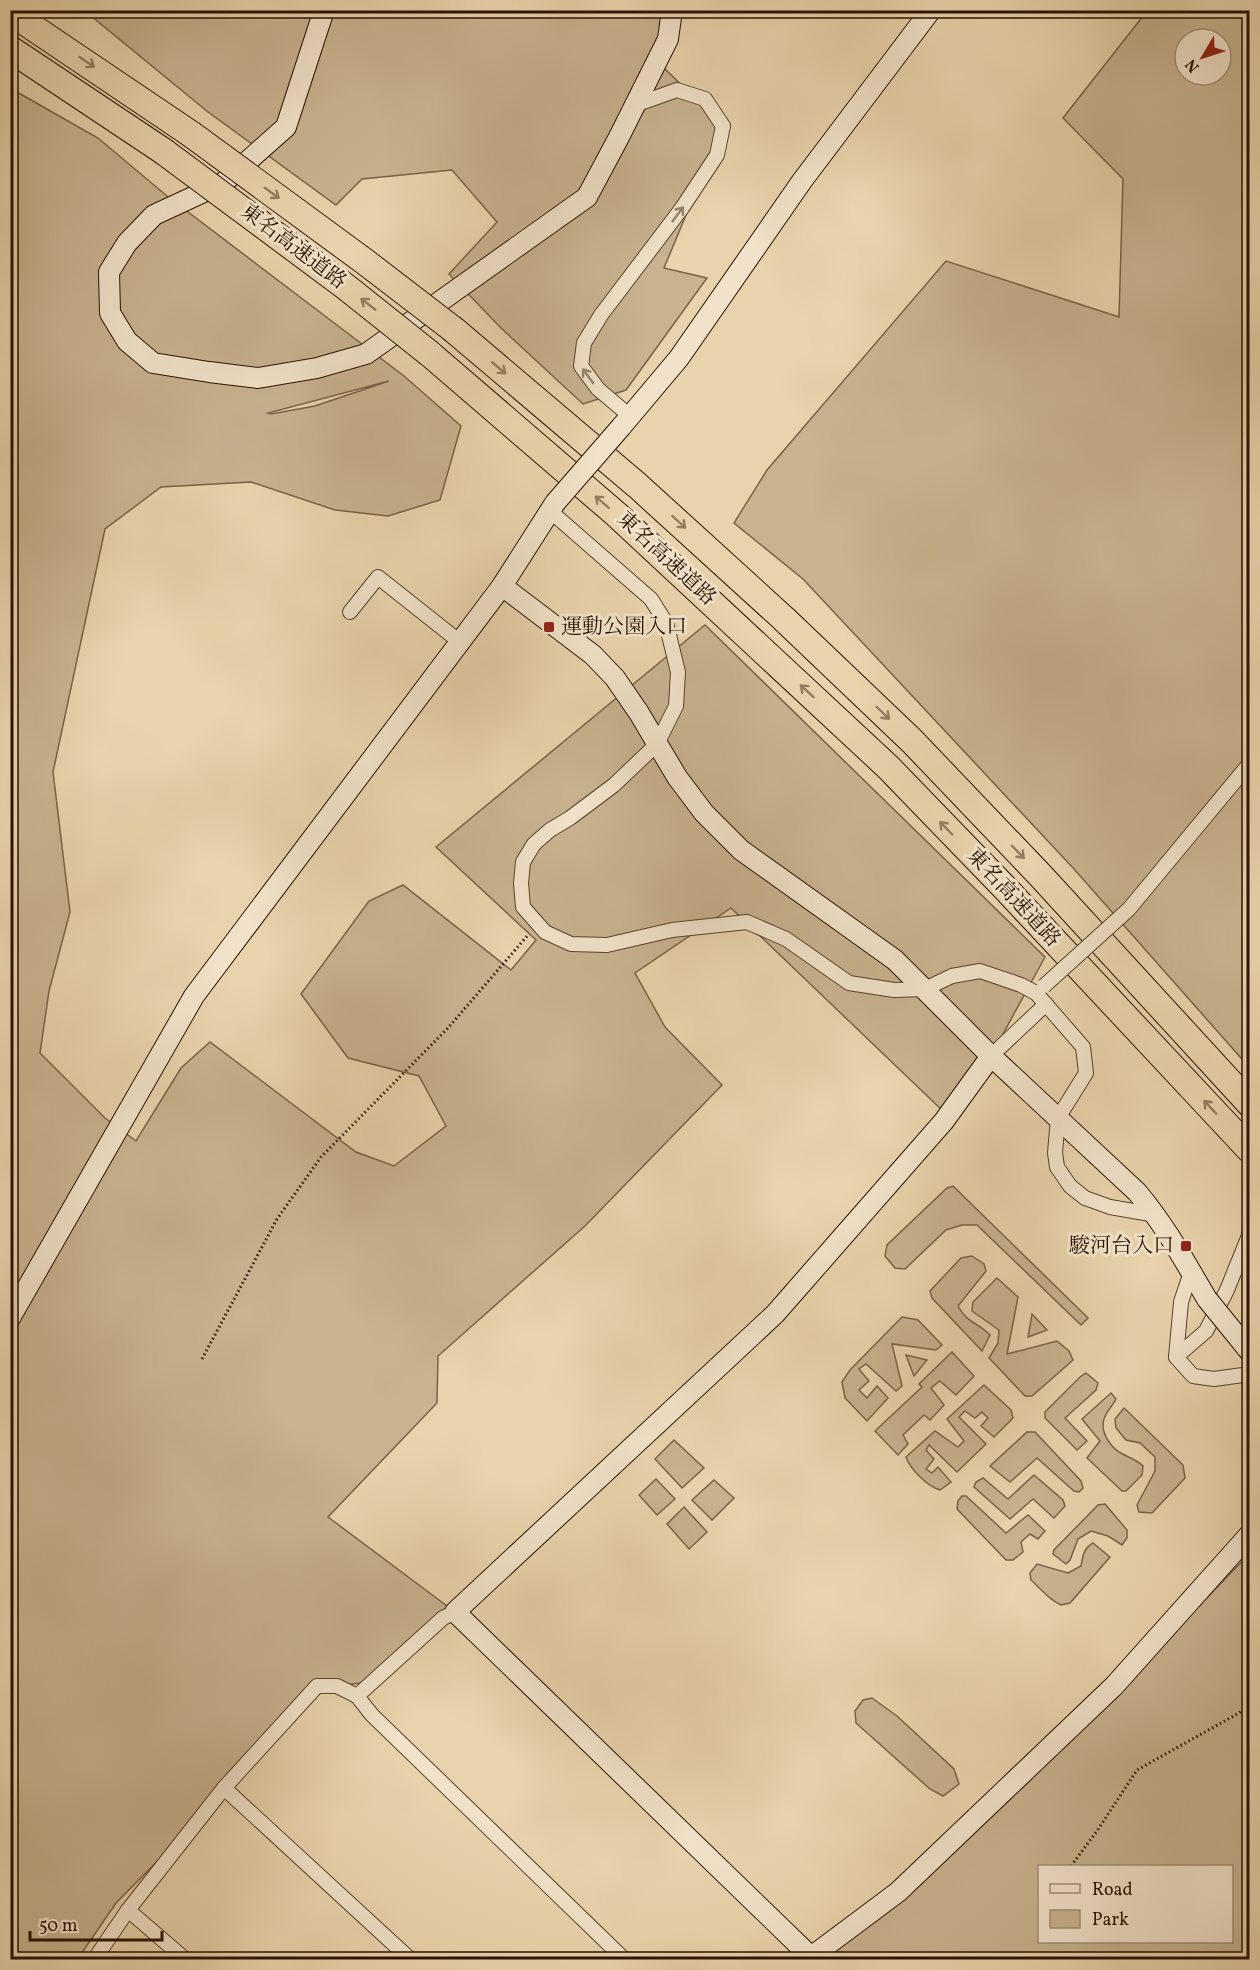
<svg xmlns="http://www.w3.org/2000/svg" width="1260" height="1970" viewBox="0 0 1260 1970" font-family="Vollkorn,'Noto Serif JP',serif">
<rect width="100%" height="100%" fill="#e9d3ac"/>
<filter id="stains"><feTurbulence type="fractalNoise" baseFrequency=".00333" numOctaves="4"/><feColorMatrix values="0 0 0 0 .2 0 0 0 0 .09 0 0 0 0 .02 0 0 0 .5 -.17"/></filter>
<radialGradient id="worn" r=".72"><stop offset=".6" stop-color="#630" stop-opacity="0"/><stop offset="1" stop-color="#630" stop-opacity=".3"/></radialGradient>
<g fill="#c8b28f" stroke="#786248" stroke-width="1.5" fill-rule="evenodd">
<polygon points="85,11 670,11 657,61 723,126 664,268 707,278 626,390 583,404 501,328 449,274 497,222 452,170 362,179 336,205 208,112"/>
<path d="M1147,11H1249V1067L1074,869L803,579L734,523L767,470L946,261L1119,317L1123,179L1063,118ZM1185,39H1221V75H1185Z"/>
<path d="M10,88L98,138L167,196L404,376L461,426L440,500L388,516L335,510L251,482L161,487L105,529L53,772L70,912L49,991L40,1053L105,1118L136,1141L181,1068L210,1042L356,1152L394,1166L446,1126L419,1076L348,1058L301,994L369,901L403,885L511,970L536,940L436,847L705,625L1045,957L991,1056L946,1114L731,908L635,973L665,1027L722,1085L585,1226L438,1356L437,1403L328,1517L455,1612L374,1682L317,1687L203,1815L116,1903L77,1960L10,1959ZM389,381L315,406L271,414L268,413Z"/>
<polygon points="953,1186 1088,1318 1081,1325 977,1225 962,1225 946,1230 905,1269 895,1268 885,1256 887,1245 947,1188"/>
<path d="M972,1256L984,1264L986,1271L958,1306C967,1323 977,1322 990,1335L982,1351L932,1298L930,1291L961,1258Z"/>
<polygon points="997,1278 1018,1297 1007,1354 1057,1341 1069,1351 1073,1360 1032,1396 1025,1396 989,1358 998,1343 999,1330 972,1311 973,1302"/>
<polygon points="1032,1314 1047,1330 1028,1337"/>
<polygon points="902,1317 918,1320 942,1345 936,1350 892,1344 902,1386 896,1391 866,1364 859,1369 869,1381 859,1390 867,1398 877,1386 888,1398 867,1421 845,1398 842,1382 850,1370"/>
<polygon points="952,1352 974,1376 956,1395 940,1381 931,1388 944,1405 930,1420 924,1415 903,1435 908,1444 898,1455 875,1431 922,1387 919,1384"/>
<polygon points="906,1355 927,1360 914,1376"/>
<polygon points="1086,1373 1098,1383 1096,1390 1065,1418 1087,1441 1077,1450 1045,1418 1045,1412 1080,1377"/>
<path d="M984,1385L1011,1410L1013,1418L994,1437L981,1426L988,1418L982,1412L975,1418L965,1411L959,1417L986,1444L957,1472L929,1445L926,1450L934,1459L926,1469L932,1473L938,1467L951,1482L940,1490C927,1486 910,1469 906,1457L935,1431L958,1447L964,1441L947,1419Z"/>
<path d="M1111,1393L1116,1399C1113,1405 1106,1412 1104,1419C1100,1431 1109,1445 1119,1452C1127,1457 1136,1459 1143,1466L1142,1475L1126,1491H1122L1087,1458L1100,1441L1082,1419Z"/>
<polygon points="1124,1408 1183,1465 1185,1478 1152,1513 1139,1512 1137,1505 1155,1471 1155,1457 1140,1443 1126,1440 1116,1428 1115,1419"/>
<polygon points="1027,1432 1035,1432 1081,1481 1083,1488 1079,1492 1074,1491 1037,1458 1010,1482 990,1466"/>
<polygon points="674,1440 704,1468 682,1488 655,1459"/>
<polygon points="1034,1475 1063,1500 1065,1506 1054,1518 1033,1499 1010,1519 974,1487 976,1482 983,1478 1008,1499"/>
<polygon points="656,1479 675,1499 657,1515 639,1495"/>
<polygon points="714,1480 734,1498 712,1520 692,1500"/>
<polygon points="962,1496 966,1496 1006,1533 1028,1515 1045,1531 1038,1539 1030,1534 1021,1542 1023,1552 1013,1560 1006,1560 957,1509 958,1501"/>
<polygon points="1105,1504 1127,1530 1127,1538 1122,1545 1108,1536 1091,1531 1078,1539 1070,1560 1066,1564 1053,1554 1054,1550 1098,1505"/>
<polygon points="684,1507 707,1532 689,1549 667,1524"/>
<path d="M1093,1543L1110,1557L1070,1603L1061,1605C1049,1600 1041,1589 1031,1580L1030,1573L1037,1564L1068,1573L1081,1566C1083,1556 1083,1549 1093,1543Z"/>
<path d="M1249,1554V1959L802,1960L873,1911L1152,1655ZM1040,1866H1232V1942H1040Z"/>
<polygon points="872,1698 897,1716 954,1769 959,1784 943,1796 930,1789 856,1723 855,1711 863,1700"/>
</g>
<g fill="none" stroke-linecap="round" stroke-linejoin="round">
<defs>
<g id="street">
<polyline points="630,416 598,389 581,366 584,343 601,315 682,208 717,155 723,126 705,99 677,90 635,105"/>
<polyline points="550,511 651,599 666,623 678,672 676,706 657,744 614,785 570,818 550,830 534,844 523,862 521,883 523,907 545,932 571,944 607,945 672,930 747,922 786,939 849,983 894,990 925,989 952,976 980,971 1021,985 1036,993 1083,1047 1086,1073 1058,1118 1055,1153 1057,1167 1070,1186 1085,1198 1110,1207 1156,1215"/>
<polyline points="350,612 378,577 460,642"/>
<polyline points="1129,909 1250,763"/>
<polyline points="991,1056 1046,1004"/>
<polyline points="1191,1272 1181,1302 1176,1357 1193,1376 1214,1379 1250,1374"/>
<polyline points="1176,1357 1206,1331 1227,1290 1250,1233"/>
<polyline points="357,1696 372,1715 625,1960"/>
<polyline points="224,1788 411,1960"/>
<polyline points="128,1910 186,1960"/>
<polyline points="94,1960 128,1910 224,1788 317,1686 337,1686 357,1696 443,1618 455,1612"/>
</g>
<g id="secondary">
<polyline points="324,10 286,127 223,183 154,215 127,243 109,272 110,313 127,341 153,363 209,372 258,378 317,368 366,354 587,197 619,137 668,39 672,10"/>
<polyline points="621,427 679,358 802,181 931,10"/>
<path d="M502,586L593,655L615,678L639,713L677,777L704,813L741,850L895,960L991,1056L1137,1192C1165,1225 1185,1262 1207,1299"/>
<polyline points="10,1318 194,996 502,586 555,503"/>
<polyline points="811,1957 455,1612 775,1314 944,1121 991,1056"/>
<polyline points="807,1960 898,1892 1114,1686 1250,1534"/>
</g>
<g id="highway">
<polyline points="10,12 191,134"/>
<polyline points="10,49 163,151"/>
<polyline points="454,330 638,486 783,618 912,741 1040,875 1250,1104"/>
<polyline points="430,354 616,514 888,767 1005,888 1250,1150"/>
</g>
</defs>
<use href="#street" stroke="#58422c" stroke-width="16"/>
<use href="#secondary" stroke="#281202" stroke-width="22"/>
<use href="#highway" stroke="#281202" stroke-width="28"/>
<g stroke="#281202" stroke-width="3" stroke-dasharray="1.5 3" stroke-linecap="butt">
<polyline points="202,1359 277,1219 321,1157 448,1028 528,935"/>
<polyline points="1071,1866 1097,1831 1137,1770 1239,1713 1250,1703"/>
</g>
<use href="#street" stroke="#f1e2c9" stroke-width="14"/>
<use href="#secondary" stroke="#f1e2c9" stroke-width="20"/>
<use href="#highway" stroke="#e9d3ac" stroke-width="26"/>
<defs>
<polyline id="street-bridge" points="1044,986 1129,909"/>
<g id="secondary-bridge">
<polyline points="555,503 621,427"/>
<polyline points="1207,1299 1250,1352"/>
</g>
<g id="highway-bridge">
<polyline points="191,134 364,261 454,330"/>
<polyline points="163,151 346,287 430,354"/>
</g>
</defs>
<use href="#street-bridge" stroke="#58422c" stroke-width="16" stroke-linecap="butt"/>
<use href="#secondary-bridge" stroke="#281202" stroke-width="22" stroke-linecap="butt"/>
<use href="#highway-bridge" stroke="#281202" stroke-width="28" stroke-linecap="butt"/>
<use href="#street-bridge" stroke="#f1e2c9" stroke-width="14"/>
<use href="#secondary-bridge" stroke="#f1e2c9" stroke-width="20"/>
<use href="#highway-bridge" stroke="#e9d3ac" stroke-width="26"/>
</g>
<defs><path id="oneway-shaft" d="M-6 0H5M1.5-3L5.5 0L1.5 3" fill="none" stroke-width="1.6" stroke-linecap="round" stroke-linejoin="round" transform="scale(1.5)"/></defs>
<g stroke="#927c60">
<use href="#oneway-shaft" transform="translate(87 62) rotate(34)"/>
<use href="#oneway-shaft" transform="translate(272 193) rotate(36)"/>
<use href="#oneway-shaft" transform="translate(368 304) rotate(-142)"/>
<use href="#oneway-shaft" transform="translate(499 368) rotate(40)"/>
<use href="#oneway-shaft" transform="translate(602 502) rotate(-139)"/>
<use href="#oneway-shaft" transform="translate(679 522) rotate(42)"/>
<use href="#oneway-shaft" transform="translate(807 691) rotate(-137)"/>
<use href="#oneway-shaft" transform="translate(883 713) rotate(44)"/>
<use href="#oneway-shaft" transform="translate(946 828) rotate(-134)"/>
<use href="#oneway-shaft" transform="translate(1018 852) rotate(46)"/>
<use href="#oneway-shaft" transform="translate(1210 1107) rotate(-133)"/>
</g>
<g stroke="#97846f">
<use href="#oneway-shaft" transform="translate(678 214) rotate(-53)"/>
<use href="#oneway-shaft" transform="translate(588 376) rotate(-126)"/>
</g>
<g fill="#8f2418" stroke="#f1e2c9" stroke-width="2">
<rect x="543" y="621" width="12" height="12" rx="3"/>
<rect x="1180" y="1240" width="12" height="12" rx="3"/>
</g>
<g text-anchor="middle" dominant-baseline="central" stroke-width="6" stroke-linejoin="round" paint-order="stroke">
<g font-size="21" fill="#281202" stroke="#f1e2c9">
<text transform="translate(293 247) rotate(37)">東名高速道路</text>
<text transform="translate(666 559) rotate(43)">東名高速道路</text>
<text transform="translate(1013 898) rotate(47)">東名高速道路</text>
</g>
<g font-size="21" fill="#281202" stroke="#f1e2c9" text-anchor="start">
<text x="561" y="627">運動公園入口</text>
<text x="1174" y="1246" text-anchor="end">駿河台入口</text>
</g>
</g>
<rect width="1260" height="1970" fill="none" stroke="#e9d3ac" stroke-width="36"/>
<rect x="12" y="12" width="1236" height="1946" fill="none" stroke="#281202" stroke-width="3"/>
<rect x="18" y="18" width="1224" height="1934" fill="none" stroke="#281202" stroke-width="1.5"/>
<rect x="1038" y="1865" width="195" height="78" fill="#f1e2c9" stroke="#a18f79" stroke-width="1.5"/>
<rect x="1050" y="1884" width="30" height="9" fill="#f1e2c9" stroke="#a18f79" stroke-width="1.5"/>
<text x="1092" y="1895" font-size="18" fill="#281202">Road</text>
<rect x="1050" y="1910" width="30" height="18" fill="#c8b28f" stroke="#a18f79" stroke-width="1.5"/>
<text x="1092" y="1925" font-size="18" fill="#281202">Park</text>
<g transform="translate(1203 57) rotate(231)"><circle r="28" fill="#f1e2c9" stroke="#a18f79" stroke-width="1.5"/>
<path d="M0-4.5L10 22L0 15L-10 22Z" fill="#8f2418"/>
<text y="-9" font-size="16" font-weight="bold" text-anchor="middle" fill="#281202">N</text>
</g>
<path d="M30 1931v9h132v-9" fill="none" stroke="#281202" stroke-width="3"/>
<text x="39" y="1931" font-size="18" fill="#281202" stroke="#f1e2c9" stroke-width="4.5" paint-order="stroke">50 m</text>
<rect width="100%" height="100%" filter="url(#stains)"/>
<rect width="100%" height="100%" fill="url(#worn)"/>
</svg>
